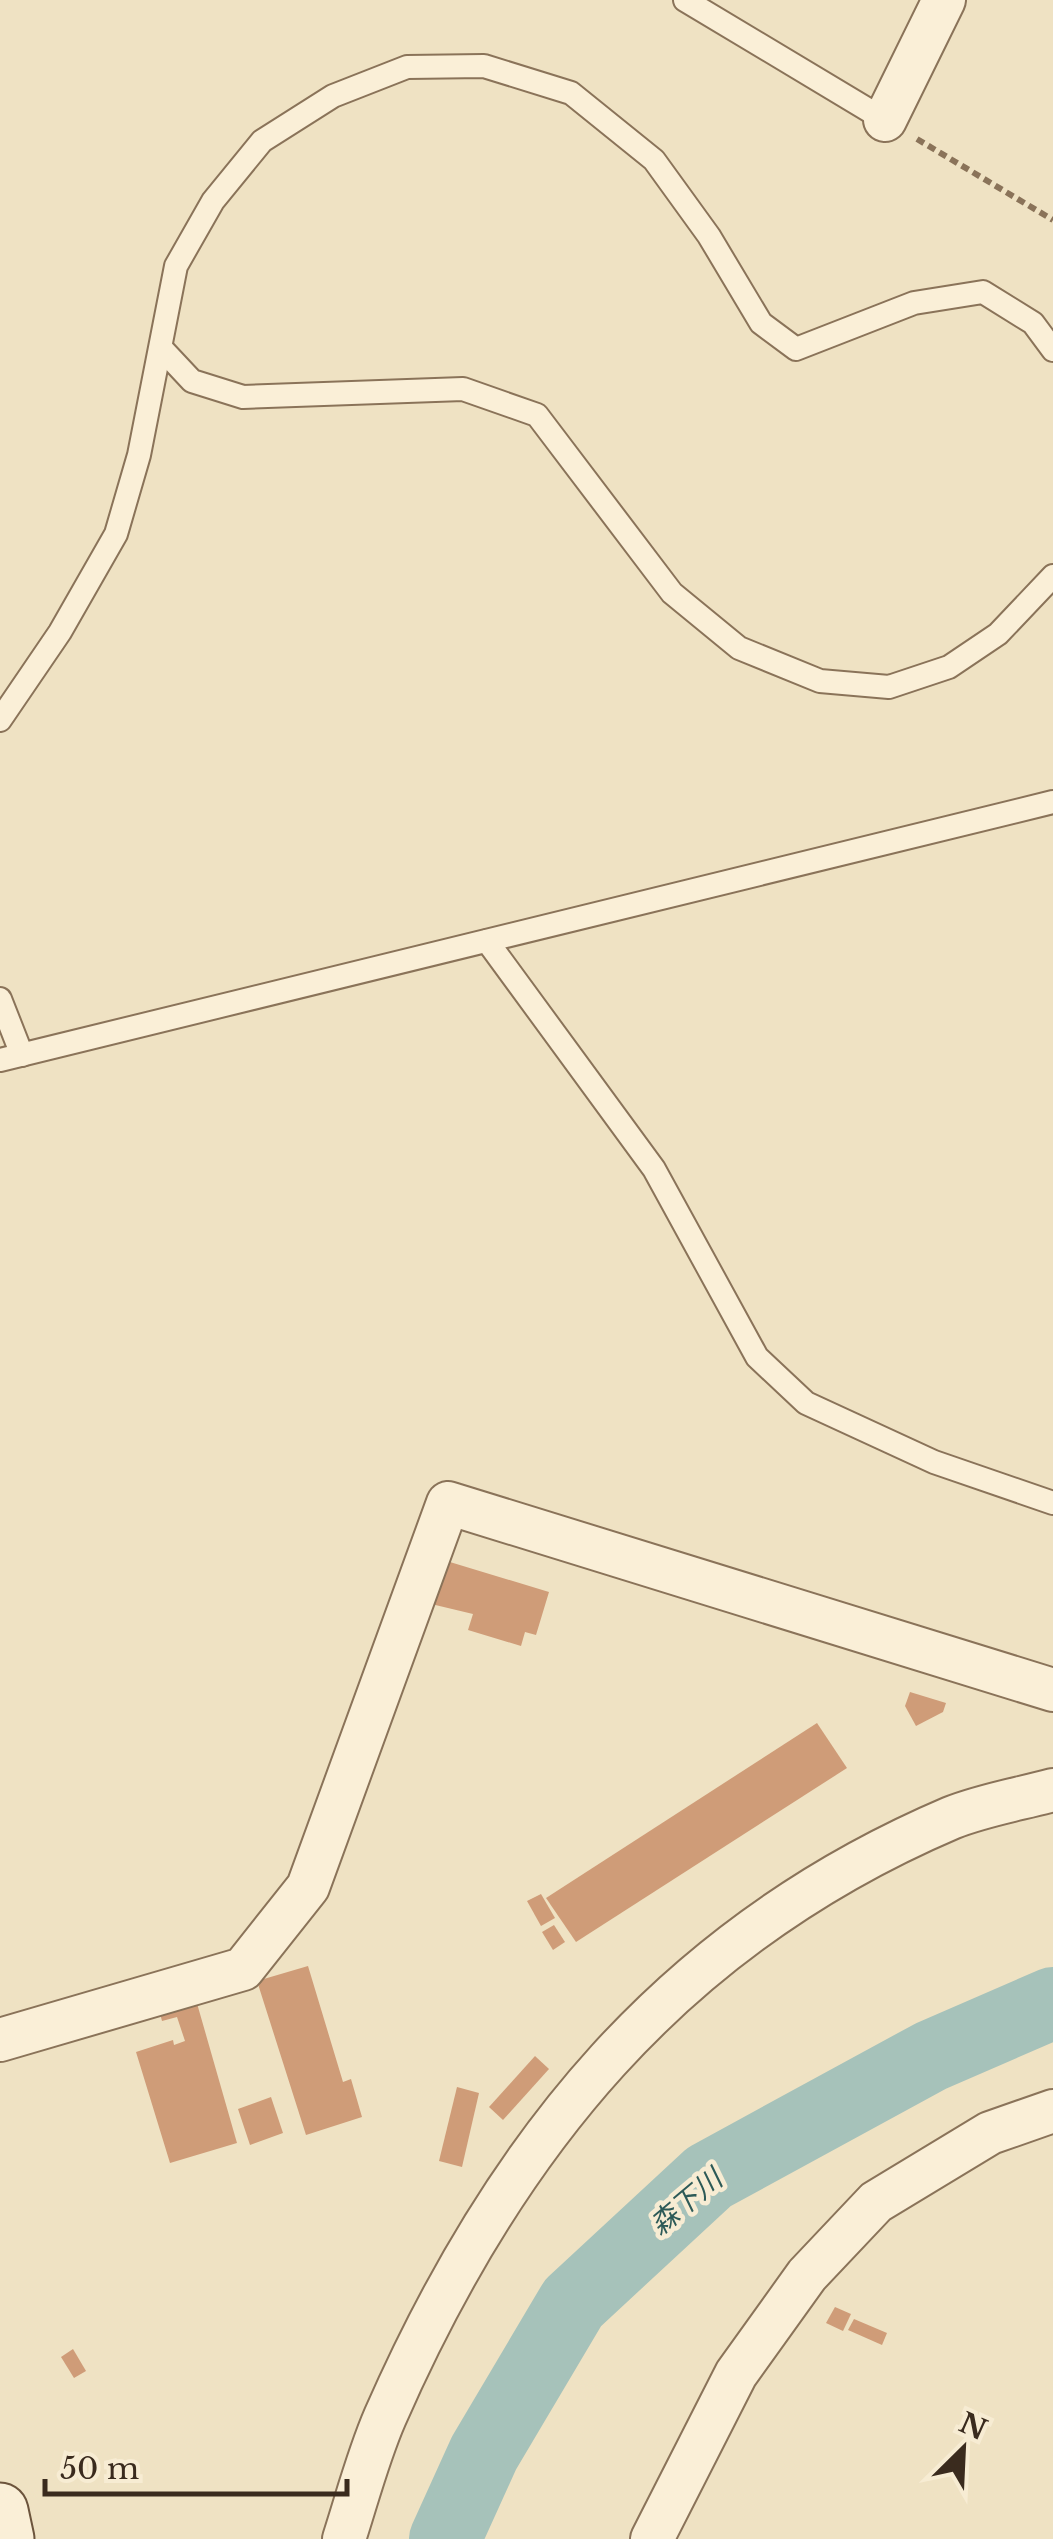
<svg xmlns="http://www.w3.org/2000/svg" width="1053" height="2539" viewBox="0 0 1053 2539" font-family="'Libre Baskerville','Noto Sans JP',serif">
<rect width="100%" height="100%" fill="#efe2c3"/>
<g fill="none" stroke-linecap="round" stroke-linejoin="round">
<polyline stroke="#a6c2ba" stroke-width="72" points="445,2539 484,2453 573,2303 709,2177 931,2056 1053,2003"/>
</g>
<g fill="#cf9c78">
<polygon points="440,1559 549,1592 536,1635 525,1632 521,1646 468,1630 473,1614 427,1603"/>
<polygon points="910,1692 946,1703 943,1712 916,1726 905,1706"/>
<polygon points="817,1723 847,1768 576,1942 546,1898"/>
<polygon points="541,1894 555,1918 541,1926 527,1901"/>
<polygon points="554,1925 565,1942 553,1950 542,1932"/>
<polygon points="308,1966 343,2082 351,2079 362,2117 306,2135 257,1981"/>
<polygon points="188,1972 237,2143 170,2163 136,2052 173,2040 174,2045 185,2041 177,2017 162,2021 152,1984"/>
<polygon points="535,2056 549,2069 503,2120 489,2107"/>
<polygon points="457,2087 479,2093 462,2167 439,2161"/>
<polygon points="271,2097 283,2133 250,2145 238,2109"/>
<polygon points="835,2307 851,2314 843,2331 826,2323"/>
<polygon points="854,2319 887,2333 882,2345 848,2330"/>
<polygon points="73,2349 86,2371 74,2378 61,2357"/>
</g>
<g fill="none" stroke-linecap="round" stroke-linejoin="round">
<defs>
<g id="lane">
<polyline points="685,0 885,120"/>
<polyline points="162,349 192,381 243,397 463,389 537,415 672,593 739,648 820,681 889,687 949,667 998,634 1053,576"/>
<polyline points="0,720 60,632 116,534 139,455 176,266 213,201 262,141 333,96 407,67 484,66 571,93 654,160 709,236 761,323 796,349 914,303 983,292 1033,323 1053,350"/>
<polyline points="487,941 654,1169 757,1357 806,1403 934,1462 1053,1503"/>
<polyline points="0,999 22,1055"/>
<polyline points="0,1060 1053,802"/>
</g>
<g id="street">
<polyline points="885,120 944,0"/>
<polyline points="0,2040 243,1969 308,1887 448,1503 1053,1690"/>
<path d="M344,2539C357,2499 368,2456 385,2417C504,2145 672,1937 951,1818C983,1805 1020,1799 1053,1790"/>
<polyline points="652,2539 736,2374 807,2275 876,2202 990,2133 1053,2111"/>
</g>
<polyline id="secondary" points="0,2511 6,2539"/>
</defs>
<use href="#lane" stroke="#8a7359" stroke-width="26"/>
<use href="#street" stroke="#8a7359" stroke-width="46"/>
<use href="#secondary" stroke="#6c543c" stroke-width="59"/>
<polyline stroke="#8a7359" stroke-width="6" stroke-dasharray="8 5" stroke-linecap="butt" points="917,139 1053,220"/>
<use href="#lane" stroke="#faefd7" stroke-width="22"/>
<use href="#street" stroke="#faefd7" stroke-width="42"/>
<use href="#secondary" stroke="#faefd7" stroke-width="55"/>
</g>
<g text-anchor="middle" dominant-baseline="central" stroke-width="9" stroke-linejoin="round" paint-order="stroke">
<g font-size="28" font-style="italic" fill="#2d5a57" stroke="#f7ecd3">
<text transform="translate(686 2202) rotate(-40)">森下川</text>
</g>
</g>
<g transform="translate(963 2449) rotate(24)" stroke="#f7ecd3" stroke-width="8" paint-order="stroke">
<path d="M0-8L18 38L0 25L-18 38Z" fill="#3a2b1e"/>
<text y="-15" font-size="28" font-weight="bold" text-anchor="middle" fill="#3a2b1e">N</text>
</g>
<path d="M45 2479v15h302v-15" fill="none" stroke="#3a2b1e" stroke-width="5"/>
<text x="60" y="2479" font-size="30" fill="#3a2b1e" stroke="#f7ecd3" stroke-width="8" paint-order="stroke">50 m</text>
</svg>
